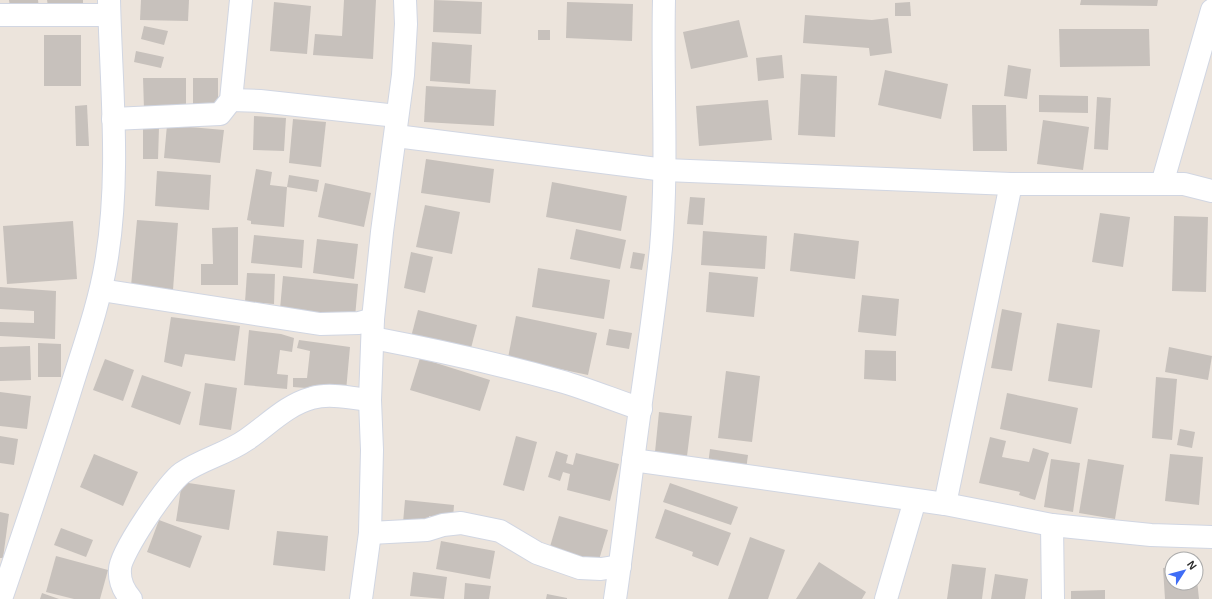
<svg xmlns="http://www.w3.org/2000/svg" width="1212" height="599" viewBox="0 0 1212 599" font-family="Arial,sans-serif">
<rect width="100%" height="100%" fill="#ece4dc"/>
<g fill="#c7c1bc">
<polygon points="9,0 38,0 39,9 11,13"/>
<polygon points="47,0 83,0 83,3 48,6"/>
<polygon points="141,0 189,0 188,21 140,20"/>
<polygon points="344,0 376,0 373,59 313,55 315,34 342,36"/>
<polygon points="434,0 482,2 481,34 433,32"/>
<polygon points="1081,0 1158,0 1157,6 1080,5"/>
<polygon points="274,2 311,6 307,54 270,51"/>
<polygon points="567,2 633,4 632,41 566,38"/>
<polygon points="910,2 911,16 895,16 895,3"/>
<polygon points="805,15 872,20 888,18 892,53 870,56 869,48 803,43"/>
<polygon points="739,20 748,57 691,69 683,32"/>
<polygon points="144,26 168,31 164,45 141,39"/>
<polygon points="1059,29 1149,29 1150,66 1060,67"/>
<rect x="538" y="30" width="12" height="10"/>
<rect x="44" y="35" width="37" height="51"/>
<polygon points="432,42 472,45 470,84 430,81"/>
<polygon points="136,51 164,57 161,68 134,62"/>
<polygon points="782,55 784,78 758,81 756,58"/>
<polygon points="1008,65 1031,69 1027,99 1004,96"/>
<polygon points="885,70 948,84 941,119 878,105"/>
<polygon points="801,74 837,76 835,137 798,135"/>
<polygon points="143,78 186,78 186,110 144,110"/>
<rect x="193" y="78" width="25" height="27"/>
<polygon points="426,86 496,90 494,126 424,122"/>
<polygon points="1039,95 1088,96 1088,113 1039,112"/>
<polygon points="1097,97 1111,98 1108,150 1094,149"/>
<polygon points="768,100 772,140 699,146 696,106"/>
<polygon points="87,105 89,146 76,146 75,106"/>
<polygon points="972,105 1006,105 1007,151 973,151"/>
<polygon points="254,116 286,118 284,151 253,150"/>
<polygon points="293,119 326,122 321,167 289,163"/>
<polygon points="1043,120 1089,127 1083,170 1037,164"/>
<polygon points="167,125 224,130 220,163 164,158"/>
<polygon points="143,128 159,128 158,159 143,159"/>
<polygon points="426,159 494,169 490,203 421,193"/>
<polygon points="256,169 272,172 270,185 287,187 284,227 251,224 251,221 247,220"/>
<polygon points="157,171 211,175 209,210 155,206"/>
<polygon points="289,175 319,180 317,192 287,187"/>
<polygon points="552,182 627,196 621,231 546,217"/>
<polygon points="325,183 371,193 364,227 318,217"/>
<polygon points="690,197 705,198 703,225 687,224"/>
<polygon points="425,205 460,212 452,254 416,247"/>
<polygon points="1100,213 1130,217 1123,267 1092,262"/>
<polygon points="1174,216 1208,217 1206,292 1172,291"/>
<polygon points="137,220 178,223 173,290 131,286"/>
<polygon points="73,221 77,279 7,284 3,226"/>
<polygon points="238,227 238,285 201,285 201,264 213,264 212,228"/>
<polygon points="576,229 626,240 620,269 570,259"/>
<polygon points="703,231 767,236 765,269 701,265"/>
<polygon points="794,233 859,241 855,279 790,271"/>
<polygon points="254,235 304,240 302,268 251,263"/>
<polygon points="317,239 358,244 354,279 313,273"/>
<polygon points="411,252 433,257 425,293 404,288"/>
<polygon points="633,252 645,254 642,270 630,268"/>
<polygon points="538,268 610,280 604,319 532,307"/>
<polygon points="709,272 758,277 754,317 706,312"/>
<polygon points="247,273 275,274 274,304 245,302"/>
<polygon points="283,276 358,284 355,317 280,309"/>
<polygon points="0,287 56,291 55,339 0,336 0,322 34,323 34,311 0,309"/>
<polygon points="862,295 899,299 896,336 858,332"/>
<polygon points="1002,309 1022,313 1012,371 991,368"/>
<polygon points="418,310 477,325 469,356 410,341"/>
<polygon points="516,316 597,333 588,375 508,358"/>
<polygon points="171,317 240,326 235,361 185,354 182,367 164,362"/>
<polygon points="1057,323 1100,330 1092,388 1048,381"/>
<polygon points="609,329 632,333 629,349 606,345"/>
<polygon points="249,330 281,334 294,338 292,352 280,350 277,374 288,375 287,389 244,385"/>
<polygon points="299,340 350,347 346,391 293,387 293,378 307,378 310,351 297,348"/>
<polygon points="38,343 61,344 61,377 38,377"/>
<polygon points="30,346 31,380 0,381 0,347"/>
<polygon points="1169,347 1212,356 1208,380 1165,372"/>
<polygon points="865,350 896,351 896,381 864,379"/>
<polygon points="420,358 490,380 480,411 410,390"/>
<polygon points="105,359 134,370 123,401 93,390"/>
<polygon points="726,371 760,376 752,442 718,438"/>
<polygon points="142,375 191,392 180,425 131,407"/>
<polygon points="1156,377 1177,379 1172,440 1152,438"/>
<polygon points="205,383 237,388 231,430 199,425"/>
<polygon points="0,392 31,396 27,429 0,426"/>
<polygon points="1007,393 1078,408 1071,444 1000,429"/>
<polygon points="659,412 692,416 687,456 655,452"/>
<polygon points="1180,429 1195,432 1192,448 1177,445"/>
<polygon points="0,436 18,439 14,465 0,463"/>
<polygon points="516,436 537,442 524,491 503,485"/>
<polygon points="990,437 1006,441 1002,457 1029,462 1033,448 1049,453 1035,500 1019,495 1020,492 979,483"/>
<polygon points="710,449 748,455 746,470 708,465"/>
<polygon points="556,451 568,455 566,463 573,465 576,453 619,464 610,501 567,490 570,474 563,472 560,481 548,477"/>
<polygon points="94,454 138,472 123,506 80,487"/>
<polygon points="1170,454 1203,457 1199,505 1165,501"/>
<polygon points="1051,459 1080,463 1073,512 1044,507"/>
<polygon points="1088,459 1124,465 1115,519 1079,513"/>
<polygon points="182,482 235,490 229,530 176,521"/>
<polygon points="670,483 738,507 731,525 663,502"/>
<polygon points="405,500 454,505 453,518 429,516 429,524 403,523"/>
<polygon points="665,509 731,533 718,566 692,556 693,552 655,538"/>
<polygon points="0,512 9,514 3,558 0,558"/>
<polygon points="559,516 608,530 598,563 549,550"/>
<polygon points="159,520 202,536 190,568 147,552"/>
<polygon points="61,528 93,540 86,557 54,545"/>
<polygon points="277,531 328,536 325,571 273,565"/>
<polygon points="750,537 785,550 768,599 728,599"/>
<polygon points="441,541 495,551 490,579 436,569"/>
<polygon points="56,556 108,570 100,599 74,599 46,592"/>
<polygon points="819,562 866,592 862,599 796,599"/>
<polygon points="952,564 986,568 982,599 947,599"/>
<polygon points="1172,567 1172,583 1196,583 1197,580 1199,599 1165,599 1163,568"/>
<polygon points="413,572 447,577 444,599 410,596"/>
<polygon points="995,574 1028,579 1025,599 991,599"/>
<polygon points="465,583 491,586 489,599 464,599"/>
<polygon points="1105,590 1105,599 1071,599 1071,591"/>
<polygon points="42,593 59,599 40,599"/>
<polygon points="547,594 567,598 567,599 546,599"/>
</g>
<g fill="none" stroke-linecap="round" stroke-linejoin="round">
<defs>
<g id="minor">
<polyline points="0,15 109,15"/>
<polyline points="231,100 260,101 397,116"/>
<polyline points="113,119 220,114 231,100 241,0"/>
<polyline points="396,136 665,170 1011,184 1184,184 1212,191"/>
<polyline points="1162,184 1212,10"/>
<polyline points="101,290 320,324 359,323 373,319"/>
<path d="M373,338C436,350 499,364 560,381C588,389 614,400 641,409"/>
<polyline points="633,460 945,504 1052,525 1151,535 1212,537"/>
<polyline points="945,504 1011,184"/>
<polyline points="1052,525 1053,599"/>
<polyline points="370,533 427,530 443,525 461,523 500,531 537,553 580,568 601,569 620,566"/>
<path d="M1,599C25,529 49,459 71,388C84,346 99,305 106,263C121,176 111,87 109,0"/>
<path d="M131,599C123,590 119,581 120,569C120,553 168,483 182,473C202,459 226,454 246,440C268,425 286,405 312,398C329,393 352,398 370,400"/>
<polyline points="361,599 370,533 372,450 370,400 373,319 382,232 403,75 406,24 405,0"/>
<path d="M615,599C622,553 627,507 633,461C642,390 654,319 661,248C668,166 662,83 664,0"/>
<polyline points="886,599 915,500"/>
</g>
</defs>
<use href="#minor" stroke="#d1d6e2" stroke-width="24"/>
<use href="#minor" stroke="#fff" stroke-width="22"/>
</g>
<g transform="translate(1184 571) rotate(54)"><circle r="19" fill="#ffffff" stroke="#aaaaaa"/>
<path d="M0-3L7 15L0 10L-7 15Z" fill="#3f6df6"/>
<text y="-6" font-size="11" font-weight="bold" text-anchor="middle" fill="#2a2a2a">N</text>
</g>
</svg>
